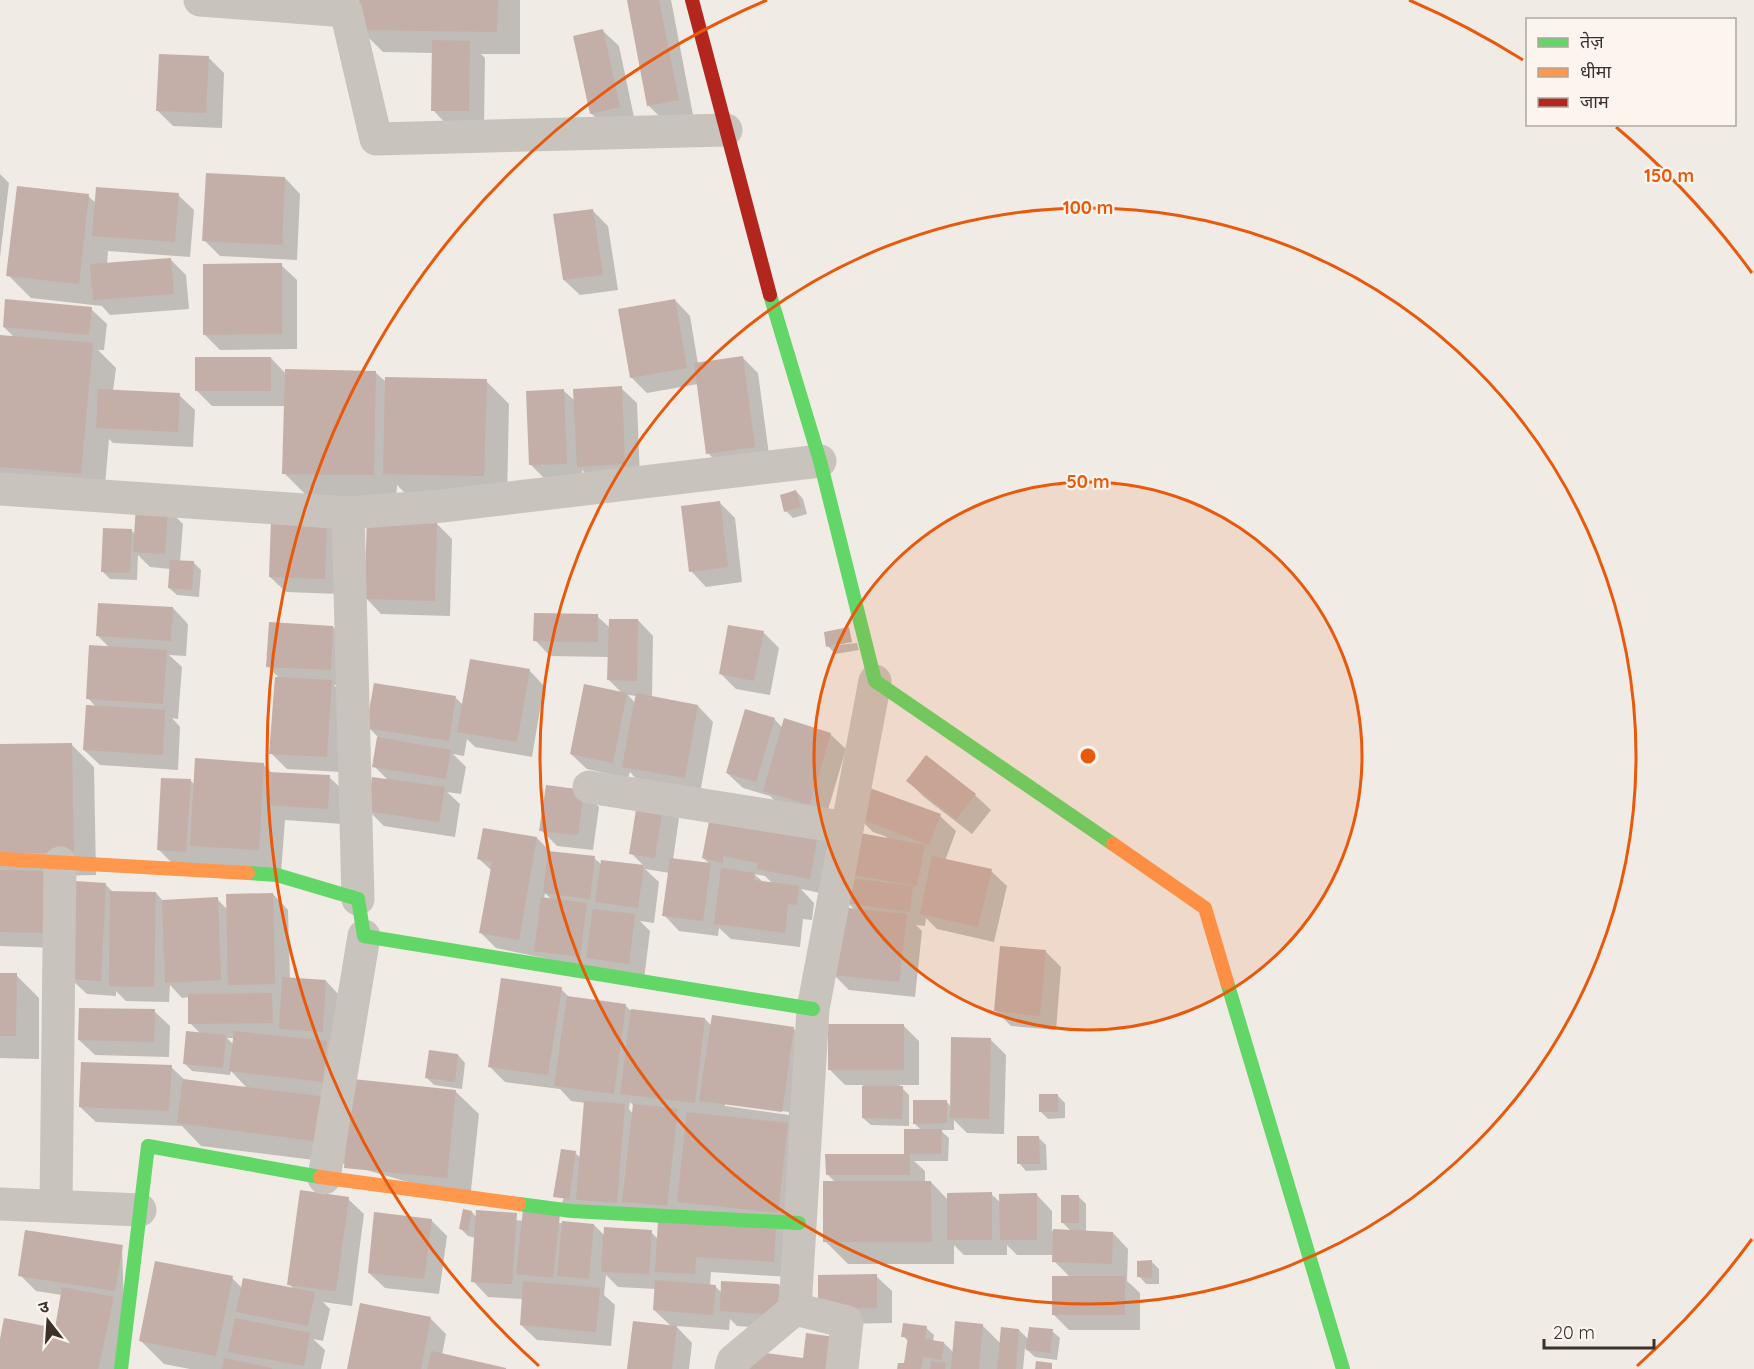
<svg xmlns="http://www.w3.org/2000/svg" width="1754" height="1369" viewBox="0 0 1754 1369" font-family="Quicksand,'Noto Sans Devanagari',sans-serif">
<rect width="100%" height="100%" fill="#f0ebe5"/>
<g fill="#0003" fill-rule="evenodd">
<polygon points="360,0 520,0 520,54 481,54 485,58 484,126 448,126 433,110 434,53 383,52 360,29"/>
<polygon points="628,0 671,0 693,115 664,121 648,105"/>
<polygon points="603,31 619,46 635,122 607,129 591,113"/>
<polygon points="209,58 224,73 222,128 173,126 157,110"/>
<polygon points="0,174 9,183 0,257"/>
<polygon points="285,178 300,194 297,260 220,256 204,240"/>
<polygon points="178,195 194,210 190,257 108,251 107,264 171,260 186,275 189,309 110,315 102,306 31,298 8,275 88,196 96,203"/>
<polygon points="592,210 608,226 618,290 580,295 564,280"/>
<polygon points="281,265 297,280 297,349 220,350 204,334"/>
<polygon points="675,300 690,316 698,364 743,358 758,373 770,462 723,468 708,453 698,384 647,393 632,378 620,310"/>
<polygon points="91,309 107,324 104,350 98,350 116,368 113,391 179,395 195,410 193,447 113,443 109,439 104,496 0,485 0,336 15,338 4,327"/>
<polygon points="271,358 286,374 376,373 387,383 486,381 509,404 507,498 408,496 397,485 396,498 307,496 284,473 285,406 212,406 196,390"/>
<polygon points="621,388 637,403 640,479 594,482 582,470 582,479 546,480 531,465 564,391 575,401"/>
<polygon points="796,491 803,499 807,514 793,518 786,511"/>
<polygon points="719,502 735,518 742,582 706,587 691,571"/>
<polygon points="167,508 183,524 180,562 193,562 201,570 199,597 177,595 169,588 171,569 150,567 138,555 137,580 110,579 102,571 132,531 136,535"/>
<polygon points="326,522 342,538 340,594 286,592 270,577"/>
<polygon points="436,523 452,539 450,616 381,614 366,598"/>
<polygon points="173,608 188,624 186,656 169,655 182,667 178,719 172,718 180,727 178,770 100,765 84,750 96,707 88,698 110,648 98,636"/>
<path d="M597,616L610,628L638,620L653,636L652,698L698,706L713,722L700,793L639,782L630,772L628,778L587,769L571,754L622,693L609,680V657L550,656L535,640ZM628,695L637,696L635,703Z"/>
<polygon points="333,627 348,643 346,685 334,685 347,697 342,772 287,769 271,753 280,679 268,666"/>
<polygon points="763,632 779,648 770,695 736,689 721,674"/>
<polygon points="857,643 859,650 835,654 828,646"/>
<polygon points="529,670 544,686 532,757 475,747 467,739 464,756 453,754 466,767 461,794 447,792 460,804 455,837 384,826 369,811 388,780 374,766 379,738 368,727 456,698 463,705"/>
<polygon points="774,719 783,728 830,734 846,749 825,820 780,806 770,796 743,788 727,773"/>
<polygon points="71,744 94,767 96,875 48,876 59,948 0,946 0,745"/>
<polygon points="263,764 273,774 329,777 345,792 343,824 285,820 281,873 174,865 158,849 191,781 195,785"/>
<polygon points="908,781 975,795 991,810 972,834 924,797"/>
<polygon points="583,792 599,807 593,850 557,846 541,830"/>
<path d="M640,798L679,818L673,860L710,864L703,858L819,830L834,846L825,894L801,889L814,903L812,920L803,919L800,947L731,939L719,928L718,936L679,931L664,915L670,873L645,869L659,882L654,923L640,921L650,931L644,979L496,948L481,933L492,871L479,859L537,838L551,852L594,858L602,865L603,862L645,867L631,853ZM754,874L765,876L773,884L763,882ZM545,893L552,900L544,899Z"/>
<polygon points="940,816 956,831 945,861 991,871 1007,886 994,942 937,929 926,918 925,926 916,925 922,931 915,997 849,990 834,975 855,910 848,903 856,880 849,873 887,837 873,832 858,817"/>
<path d="M106,885L114,893H156L163,901L217,899L228,910L273,894L288,910L290,979L326,981L341,997L338,1097L455,1091L479,1114L470,1200L346,1164L201,1146L182,1126L96,1122L80,1107L171,1067L185,1080L248,1089L231,1071L230,1075L192,1071L184,1063L201,1034L190,1023V997L182,998L170,985L169,1002L126,1001L116,991V996L87,994L71,979ZM227,1038H234V1045Z"/>
<polygon points="1046,952 1061,967 1056,1030 1011,1026 996,1011"/>
<polygon points="0,974 16,975 39,998 39,1059 0,1058"/>
<path d="M561,989L570,998L626,1006L630,1010L705,1019L712,1026L793,1028L816,1051L789,1277L711,1272L710,1286L716,1287L722,1293L779,1285L794,1301L792,1330L737,1326L730,1319L729,1330L676,1326L692,1343L689,1369H629L671,1326L654,1310L656,1289L618,1287L606,1275L604,1295L615,1305L611,1346L537,1340L521,1325L523,1299L488,1297L473,1281L476,1238L468,1236L461,1229L472,1212L477,1218L594,1225L605,1236L651,1232L658,1239L660,1223L562,1204L575,1153L581,1158L585,1103L571,1101L560,1089L505,1082L489,1066ZM630,1102L635,1107L634,1115L629,1109ZM725,1103L789,1112V1115L725,1106Z"/>
<polygon points="154,1011 170,1026 169,1057 95,1055 79,1040"/>
<polygon points="904,1026 919,1041 919,1085 899,1085 909,1095 909,1126 871,1125 863,1118 863,1085 845,1085 829,1069"/>
<polygon points="990,1039 1006,1055 1004,1134 967,1133 954,1120 954,1130 940,1130 949,1138 948,1161 914,1161 925,1171 925,1182 931,1182 948,1200 991,1194 1001,1203 1037,1195 1052,1211 1052,1231 1071,1231 1062,1222 1078,1196 1086,1204 1086,1232 1113,1233 1128,1249 1127,1281 1140,1293 1140,1330 1069,1330 1054,1315 1070,1277 1054,1261 1054,1255 1017,1255 1007,1245 1007,1255 964,1255 954,1245 954,1264 848,1264 825,1241 835,1182 827,1174 908,1156 922,1131 914,1123 947,1102 951,1107"/>
<polygon points="458,1055 465,1063 462,1089 434,1085 427,1078"/>
<polygon points="1057,1095 1065,1103 1065,1118 1048,1119 1040,1111"/>
<polygon points="1039,1138 1046,1145 1047,1170 1026,1171 1019,1163"/>
<polygon points="348,1199 364,1214 352,1306 323,1302 330,1309 323,1341 313,1339 325,1350 321,1369 190,1369 164,1364 141,1341 232,1278 242,1288 294,1289 289,1284"/>
<polygon points="431,1220 447,1236 439,1294 385,1288 369,1273"/>
<polygon points="122,1247 126,1369 0,1369 0,1348 56,1329 62,1295 36,1291 20,1275"/>
<polygon points="1152,1262 1159,1269 1159,1284 1146,1284 1139,1276"/>
<polygon points="876,1276 892,1291 892,1323 835,1324"/>
<polygon points="431,1319 446,1334 442,1355 503,1369 349,1369"/>
<polygon points="983,1326 1001,1344 1019,1330 1029,1340 1052,1331 1060,1338 1057,1360 1035,1357 1025,1348 1023,1369 899,1369 906,1365 909,1342 903,1336 926,1328 934,1335 933,1342 944,1343 954,1353"/>
</g>
<g fill="#c3afa7">
<polygon points="359,0 498,0 497,32 358,30"/>
<polygon points="627,0 659,0 679,100 647,106"/>
<polygon points="603,29 620,107 590,114 573,36"/>
<polygon points="432,40 470,41 469,111 431,111"/>
<polygon points="159,54 209,56 206,113 156,111"/>
<polygon points="206,173 285,177 282,245 202,241"/>
<polygon points="17,186 89,194 79,284 6,276"/>
<polygon points="96,187 179,193 175,242 92,236"/>
<polygon points="593,209 603,275 563,280 553,214"/>
<polygon points="171,258 174,294 93,300 90,264"/>
<polygon points="282,263 282,334 203,335 203,264"/>
<polygon points="5,299 92,307 89,335 3,327"/>
<polygon points="675,299 687,368 630,378 618,309"/>
<polygon points="0,335 93,343 81,474 0,467"/>
<polygon points="743,356 755,447 706,454 694,363"/>
<rect x="195" y="357" width="76" height="34"/>
<polygon points="285,369 376,371 374,475 282,474"/>
<polygon points="385,377 487,379 484,476 383,474"/>
<polygon points="622,386 625,464 577,467 573,389"/>
<polygon points="98,389 180,393 178,432 96,428"/>
<polygon points="564,389 567,464 529,465 526,391"/>
<polygon points="796,490 801,507 784,512 780,495"/>
<polygon points="720,501 728,567 689,572 681,506"/>
<polygon points="136,505 168,507 165,554 133,552"/>
<polygon points="271,519 327,521 325,579 269,577"/>
<polygon points="367,520 437,522 435,601 364,599"/>
<polygon points="103,528 132,529 130,573 101,572"/>
<polygon points="170,560 194,561 192,590 168,588"/>
<polygon points="98,603 173,607 171,641 96,636"/>
<polygon points="534,613 598,614 598,642 533,641"/>
<polygon points="609,619 638,619 637,681 607,680"/>
<polygon points="269,622 333,626 331,670 266,667"/>
<polygon points="728,625 764,631 754,681 719,674"/>
<polygon points="849,627 852,642 826,647 824,632"/>
<polygon points="89,645 167,650 163,704 86,699"/>
<polygon points="470,659 530,669 517,742 457,732"/>
<polygon points="275,677 332,680 327,757 269,754"/>
<polygon points="374,683 456,696 449,741 366,728"/>
<polygon points="584,684 627,693 613,763 570,754"/>
<polygon points="636,693 698,705 685,778 622,767"/>
<polygon points="86,705 165,710 163,755 83,750"/>
<polygon points="745,709 775,718 756,782 726,773"/>
<polygon points="784,718 831,733 810,805 763,791"/>
<polygon points="377,737 451,750 446,779 372,767"/>
<polygon points="72,743 74,852 0,854 0,744"/>
<polygon points="926,755 976,794 956,819 906,781"/>
<polygon points="195,758 264,763 259,850 190,846"/>
<polygon points="269,772 330,775 328,809 267,805"/>
<polygon points="372,777 445,787 439,822 367,811"/>
<polygon points="161,778 191,779 186,852 157,850"/>
<polygon points="546,785 584,790 578,835 539,831"/>
<polygon points="867,787 941,814 929,845 856,817"/>
<polygon points="638,797 664,801 655,858 629,854"/>
<polygon points="713,800 819,829 810,879 757,869 758,863 723,856 723,863 702,858"/>
<polygon points="483,828 537,837 519,940 479,933 492,862 477,859"/>
<polygon points="855,832 925,845 917,886 847,874"/>
<polygon points="548,851 595,856 590,899 543,893"/>
<polygon points="932,856 992,869 978,927 920,914"/>
<polygon points="670,858 711,863 703,921 662,916"/>
<polygon points="601,860 644,865 638,908 595,902"/>
<polygon points="721,868 755,873 754,880 799,886 797,905 788,904 785,933 714,924"/>
<polygon points="0,870 45,871 44,933 0,932"/>
<polygon points="849,878 913,886 910,912 846,903"/>
<polygon points="75,881 106,883 101,981 69,979"/>
<polygon points="110,891 156,892 154,987 109,986"/>
<polygon points="273,893 275,984 228,985 226,894"/>
<polygon points="218,897 221,980 165,983 162,900"/>
<polygon points="541,897 587,903 580,957 534,951"/>
<polygon points="839,907 907,914 899,982 832,975"/>
<polygon points="593,909 635,914 629,964 586,958"/>
<polygon points="1000,946 1046,950 1040,1016 994,1011"/>
<polygon points="0,973 17,973 16,1036 0,1036"/>
<polygon points="282,977 326,980 323,1032 279,1029"/>
<polygon points="501,978 562,987 548,1075 488,1067"/>
<polygon points="272,993 273,1023 188,1024 188,994"/>
<polygon points="567,996 626,1004 614,1094 554,1086"/>
<polygon points="79,1008 155,1009 154,1042 78,1040"/>
<polygon points="631,1009 705,1018 695,1103 620,1094"/>
<polygon points="712,1015 794,1027 782,1112 699,1101"/>
<rect x="828" y="1024" width="76" height="46"/>
<polygon points="186,1031 226,1035 223,1068 183,1064"/>
<polygon points="234,1031 327,1041 323,1082 229,1071"/>
<polygon points="951,1037 991,1038 989,1119 950,1118"/>
<polygon points="429,1050 458,1054 455,1082 425,1078"/>
<polygon points="81,1062 172,1065 169,1111 79,1107"/>
<polygon points="183,1079 327,1097 321,1142 177,1123"/>
<polygon points="353,1079 456,1090 447,1178 344,1168"/>
<polygon points="862,1086 903,1086 902,1119 862,1118"/>
<rect x="1039" y="1094" width="19" height="18"/>
<polygon points="913,1100 947,1100 947,1123 913,1124"/>
<polygon points="584,1101 625,1104 617,1203 576,1200"/>
<polygon points="633,1104 678,1109 667,1206 622,1202"/>
<polygon points="687,1112 788,1123 778,1213 677,1202"/>
<polygon points="904,1129 942,1129 941,1154 910,1154 910,1175 826,1175 825,1154 904,1154"/>
<polygon points="1017,1136 1039,1136 1040,1164 1017,1164"/>
<polygon points="561,1149 576,1151 569,1199 553,1197"/>
<polygon points="823,1181 931,1181 932,1242 823,1242"/>
<polygon points="300,1190 349,1197 336,1291 287,1285"/>
<polygon points="992,1192 992,1240 947,1240 947,1193"/>
<polygon points="1037,1193 1037,1240 1000,1240 999,1194"/>
<rect x="1061" y="1195" width="18" height="28"/>
<polygon points="463,1209 472,1211 468,1231 459,1229"/>
<polygon points="476,1210 517,1213 512,1284 471,1282"/>
<polygon points="523,1210 560,1214 553,1278 516,1274"/>
<polygon points="374,1212 432,1219 424,1279 368,1273"/>
<polygon points="562,1221 594,1224 589,1279 557,1276"/>
<polygon points="658,1221 776,1228 774,1262 696,1257 695,1274 655,1272"/>
<polygon points="604,1227 652,1230 649,1274 601,1272"/>
<polygon points="1053,1229 1113,1232 1112,1264 1052,1262"/>
<polygon points="25,1230 123,1245 115,1291 18,1276"/>
<polygon points="1152,1260 1152,1278 1137,1277 1137,1261"/>
<polygon points="155,1261 233,1276 216,1356 139,1341"/>
<polygon points="877,1274 877,1308 818,1309 818,1275"/>
<rect x="1052" y="1276" width="73" height="39"/>
<polygon points="243,1278 315,1292 308,1326 236,1312"/>
<polygon points="655,1280 716,1285 713,1315 653,1310"/>
<polygon points="523,1281 600,1288 596,1332 520,1325"/>
<polygon points="721,1281 779,1284 777,1315 720,1311"/>
<polygon points="62,1287 114,1297 98,1369 0,1369 0,1339 4,1318 55,1328"/>
<polygon points="360,1303 431,1317 421,1369 347,1369"/>
<polygon points="235,1318 310,1333 304,1366 228,1352"/>
<polygon points="633,1321 677,1326 672,1369 627,1369"/>
<polygon points="955,1321 983,1324 979,1369 951,1369"/>
<polygon points="903,1323 927,1326 925,1339 944,1342 942,1360 923,1357 921,1369 897,1369 898,1363 904,1363 908,1337 901,1337"/>
<polygon points="1001,1327 1019,1329 1016,1369 997,1369"/>
<polygon points="1029,1327 1053,1329 1050,1353 1026,1350"/>
<polygon points="806,1333 835,1337 831,1369 747,1369 750,1351 803,1358"/>
<polygon points="432,1351 506,1368 506,1369 427,1369"/>
<polygon points="224,1358 272,1368 272,1369 222,1369"/>
<polygon points="931,1361 946,1363 945,1369 930,1369"/>
<polygon points="1036,1361 1052,1363 1052,1369 1035,1369"/>
</g>
<g fill="none" stroke-linecap="round" stroke-linejoin="round">
<g stroke="#c9c3be" stroke-width="33">
<polyline points="200,0 346,11 376,139 726,130"/>
<polyline points="0,489 348,513 442,506 820,461"/>
<polyline points="348,513 358,899"/>
<polyline points="589,787 847,828"/>
<polyline points="324,1178 364,936"/>
<polyline points="0,1204 140,1210"/>
<polyline points="56,1206 60,863"/>
<polyline points="795,1309 847,1322 842,1369"/>
<polyline points="731,1369 733,1361 795,1309 813,1009 875,681"/>
</g>
<g stroke="#63d668" stroke-width="14">
<polyline points="770,295 820,461 875,681 1113,844"/>
<polyline points="248,873 277,875 358,899 364,936 813,1009"/>
<polyline points="1227,982 1343,1369"/>
<polyline points="519,1204 572,1211 799,1223"/>
<polyline points="121,1369 148,1146 320,1177"/>
</g>
<g stroke="#ff974d" stroke-width="14">
<polyline points="1113,844 1205,908 1227,982"/>
<polyline points="0,859 248,873"/>
<polyline points="320,1177 519,1204"/>
</g>
<polyline stroke="#b3261e" stroke-width="14" points="692,0 770,295"/>
</g>
<circle cx="1088" cy="756" r="274" fill="#e8590c" fill-opacity=".12"/>
<g fill="none" stroke="#e8590c" stroke-width="3">
<circle cx="1088" cy="756" r="274"/>
<circle cx="1088" cy="756" r="548"/>
<path d="M1752 1239A821 821 0 0 1 1637 1366M539 1366A821 821 0 0 1 767 0M1409 0A821 821 0 0 1 1523 60M1616 127A821 821 0 0 1 1752 273"/>
</g>
<circle cx="1088" cy="756" r="9" fill="#e8590c" stroke="#fbf5ee" stroke-width="3"/>
<g font-size="18" text-anchor="middle" font-weight="bold" fill="#e8590c" stroke="#fbf5ee" stroke-width="4.5" stroke-linejoin="round" paint-order="stroke">
<text x="1669" y="182">150 m</text>
<text x="1088" y="214">100 m</text>
<text x="1088" y="488">50 m</text>
</g>
<rect x="1526" y="18" width="210" height="108" fill="#fbf5ee" stroke="#aea6a0" stroke-width="1.5"/>
<rect x="1538" y="38" width="30" height="9" fill="#63d668" stroke="#aea6a0" stroke-width="1.5"/>
<text x="1580" y="48" font-size="18" fill="#3b302b">तेज़</text>
<rect x="1538" y="68" width="30" height="9" fill="#ff974d" stroke="#aea6a0" stroke-width="1.5"/>
<text x="1580" y="78" font-size="18" fill="#3b302b">धीमा</text>
<rect x="1538" y="98" width="30" height="9" fill="#b3261e" stroke="#aea6a0" stroke-width="1.5"/>
<text x="1580" y="108" font-size="18" fill="#3b302b">जाम</text>
<g transform="translate(48 1321) rotate(343)" stroke="#fbf5ee" stroke-width="4.5" paint-order="stroke">
<path d="M0-4.5L10 22L0 15L-10 22Z" fill="#3b302b"/>
<text y="-9" font-size="16" font-weight="bold" text-anchor="middle" fill="#3b302b">उ</text>
</g>
<path d="M1544 1339v9h110v-9" fill="none" stroke="#3b302b" stroke-width="3"/>
<text x="1553" y="1339" font-size="18" fill="#3b302b" stroke="#fbf5ee" stroke-width="4.5" paint-order="stroke">20 m</text>
</svg>
